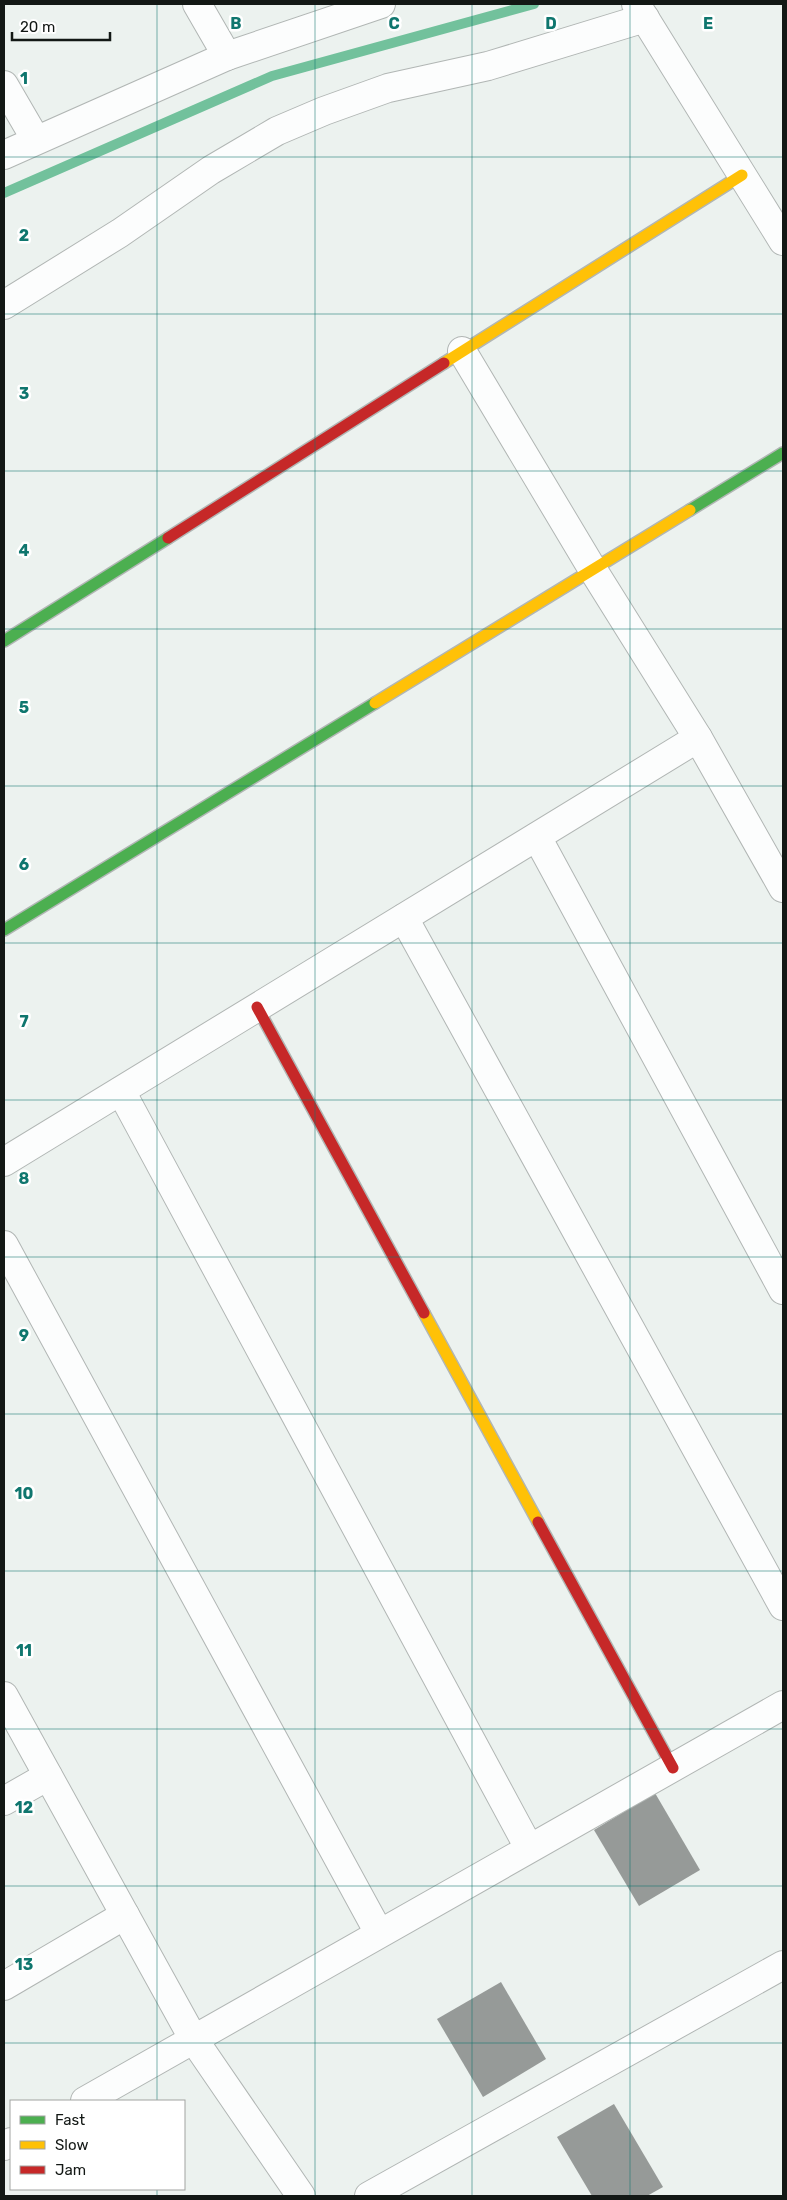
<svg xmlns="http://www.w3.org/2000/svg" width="787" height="2200" viewBox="0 0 787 2200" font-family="Rubik,sans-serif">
<rect width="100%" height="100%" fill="#ecf2ef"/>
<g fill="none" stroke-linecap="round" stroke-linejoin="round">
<polyline stroke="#72c19c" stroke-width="10" points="4,193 272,76 534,4"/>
</g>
<g fill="#969a98">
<polygon points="655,1793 700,1870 639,1906 594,1830"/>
<polygon points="501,1982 546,2059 483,2097 437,2019"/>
<polygon points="614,2104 663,2187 647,2196 592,2196 557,2137"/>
</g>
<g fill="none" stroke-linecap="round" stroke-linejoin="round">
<defs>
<g id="street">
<polyline points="197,4 227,56"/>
<polyline points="636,4 783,241"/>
<polyline points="4,85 36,140"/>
<polyline points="4,155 227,56 381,4"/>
<polyline points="4,305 120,233 211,170 277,131 324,111 388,88 488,66 645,18"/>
<polyline points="462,351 593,570 698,738 783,888"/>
<polyline points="537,837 783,1290"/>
<polyline points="404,918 783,1606"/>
<polyline points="121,1091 529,1848"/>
<polyline points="4,1162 698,738"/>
<polyline points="4,1245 379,1933"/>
<polyline points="4,1696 194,2040 301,2196"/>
<polyline points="4,1801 48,1776"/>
<polyline points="4,1986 125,1915"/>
<polyline points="85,2101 783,1705"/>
<polyline points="4,2146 11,2142"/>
<polyline points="369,2196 783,1965"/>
</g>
<g id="fast">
<polyline points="690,510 783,453"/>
<polyline points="4,641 168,538"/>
<polyline points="4,930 375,703"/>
</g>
<g id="slow">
<polyline points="444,363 742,175"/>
<polyline points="375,703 690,510"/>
<polyline points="424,1313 538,1522"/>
</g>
<g id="jam">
<polyline points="168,538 444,363"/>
<polyline points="257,1007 424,1313"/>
<polyline points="538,1522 673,1768"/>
</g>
</defs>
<use href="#street" stroke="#b1b6b4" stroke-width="30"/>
<use href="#fast" stroke="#b1b6b4" stroke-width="14"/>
<use href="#slow" stroke="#b1b6b4" stroke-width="14"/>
<use href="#jam" stroke="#b1b6b4" stroke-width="14"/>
<use href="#street" stroke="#fcfdfd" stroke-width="28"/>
<use href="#fast" stroke="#4caf50" stroke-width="11"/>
<use href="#slow" stroke="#ffc107" stroke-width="11"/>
<use href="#jam" stroke="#c62828" stroke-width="11"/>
</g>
<path fill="none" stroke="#0f766e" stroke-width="1" stroke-opacity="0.55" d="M157,4V2101M315,4V2196M472,4V2196M630,4V2196M4,157H783M4,314H783M4,471H783M4,629H783M4,786H783M4,943H783M4,1100H783M4,1257H783M4,1414H783M4,1571H783M4,1729H783M4,1886H783M4,2043H783M157,2189V2196"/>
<g font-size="16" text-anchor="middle" font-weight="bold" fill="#0f766e" stroke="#fff" stroke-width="5" stroke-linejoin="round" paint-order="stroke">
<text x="236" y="29">B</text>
<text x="394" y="29">C</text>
<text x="551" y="29">D</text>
<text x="708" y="29">E</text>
<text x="24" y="84">1</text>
<text x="24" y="241">2</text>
<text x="24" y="399">3</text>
<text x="24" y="556">4</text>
<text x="24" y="713">5</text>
<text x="24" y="870">6</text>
<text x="24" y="1027">7</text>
<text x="24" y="1184">8</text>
<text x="24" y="1341">9</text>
<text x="24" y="1499">10</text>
<text x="24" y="1656">11</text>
<text x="24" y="1813">12</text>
<text x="24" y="1970">13</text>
</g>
<rect width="787" height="2200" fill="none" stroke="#131815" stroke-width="10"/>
<rect x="10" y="2100" width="175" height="90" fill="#ffffff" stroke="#a1a3a1"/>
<rect x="20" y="2116" width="25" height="8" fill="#4caf50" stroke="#a1a3a1"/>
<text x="55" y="2125" font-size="15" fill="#131815">Fast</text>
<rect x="20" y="2141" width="25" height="8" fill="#ffc107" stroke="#a1a3a1"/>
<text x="55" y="2150" font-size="15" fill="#131815">Slow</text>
<rect x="20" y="2166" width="25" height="8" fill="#c62828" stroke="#a1a3a1"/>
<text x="55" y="2175" font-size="15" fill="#131815">Jam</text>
<path d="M12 32v8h98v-8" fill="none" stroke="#131815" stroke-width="2.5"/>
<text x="20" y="32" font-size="15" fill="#131815" stroke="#ffffff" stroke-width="4" paint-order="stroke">20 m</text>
</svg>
